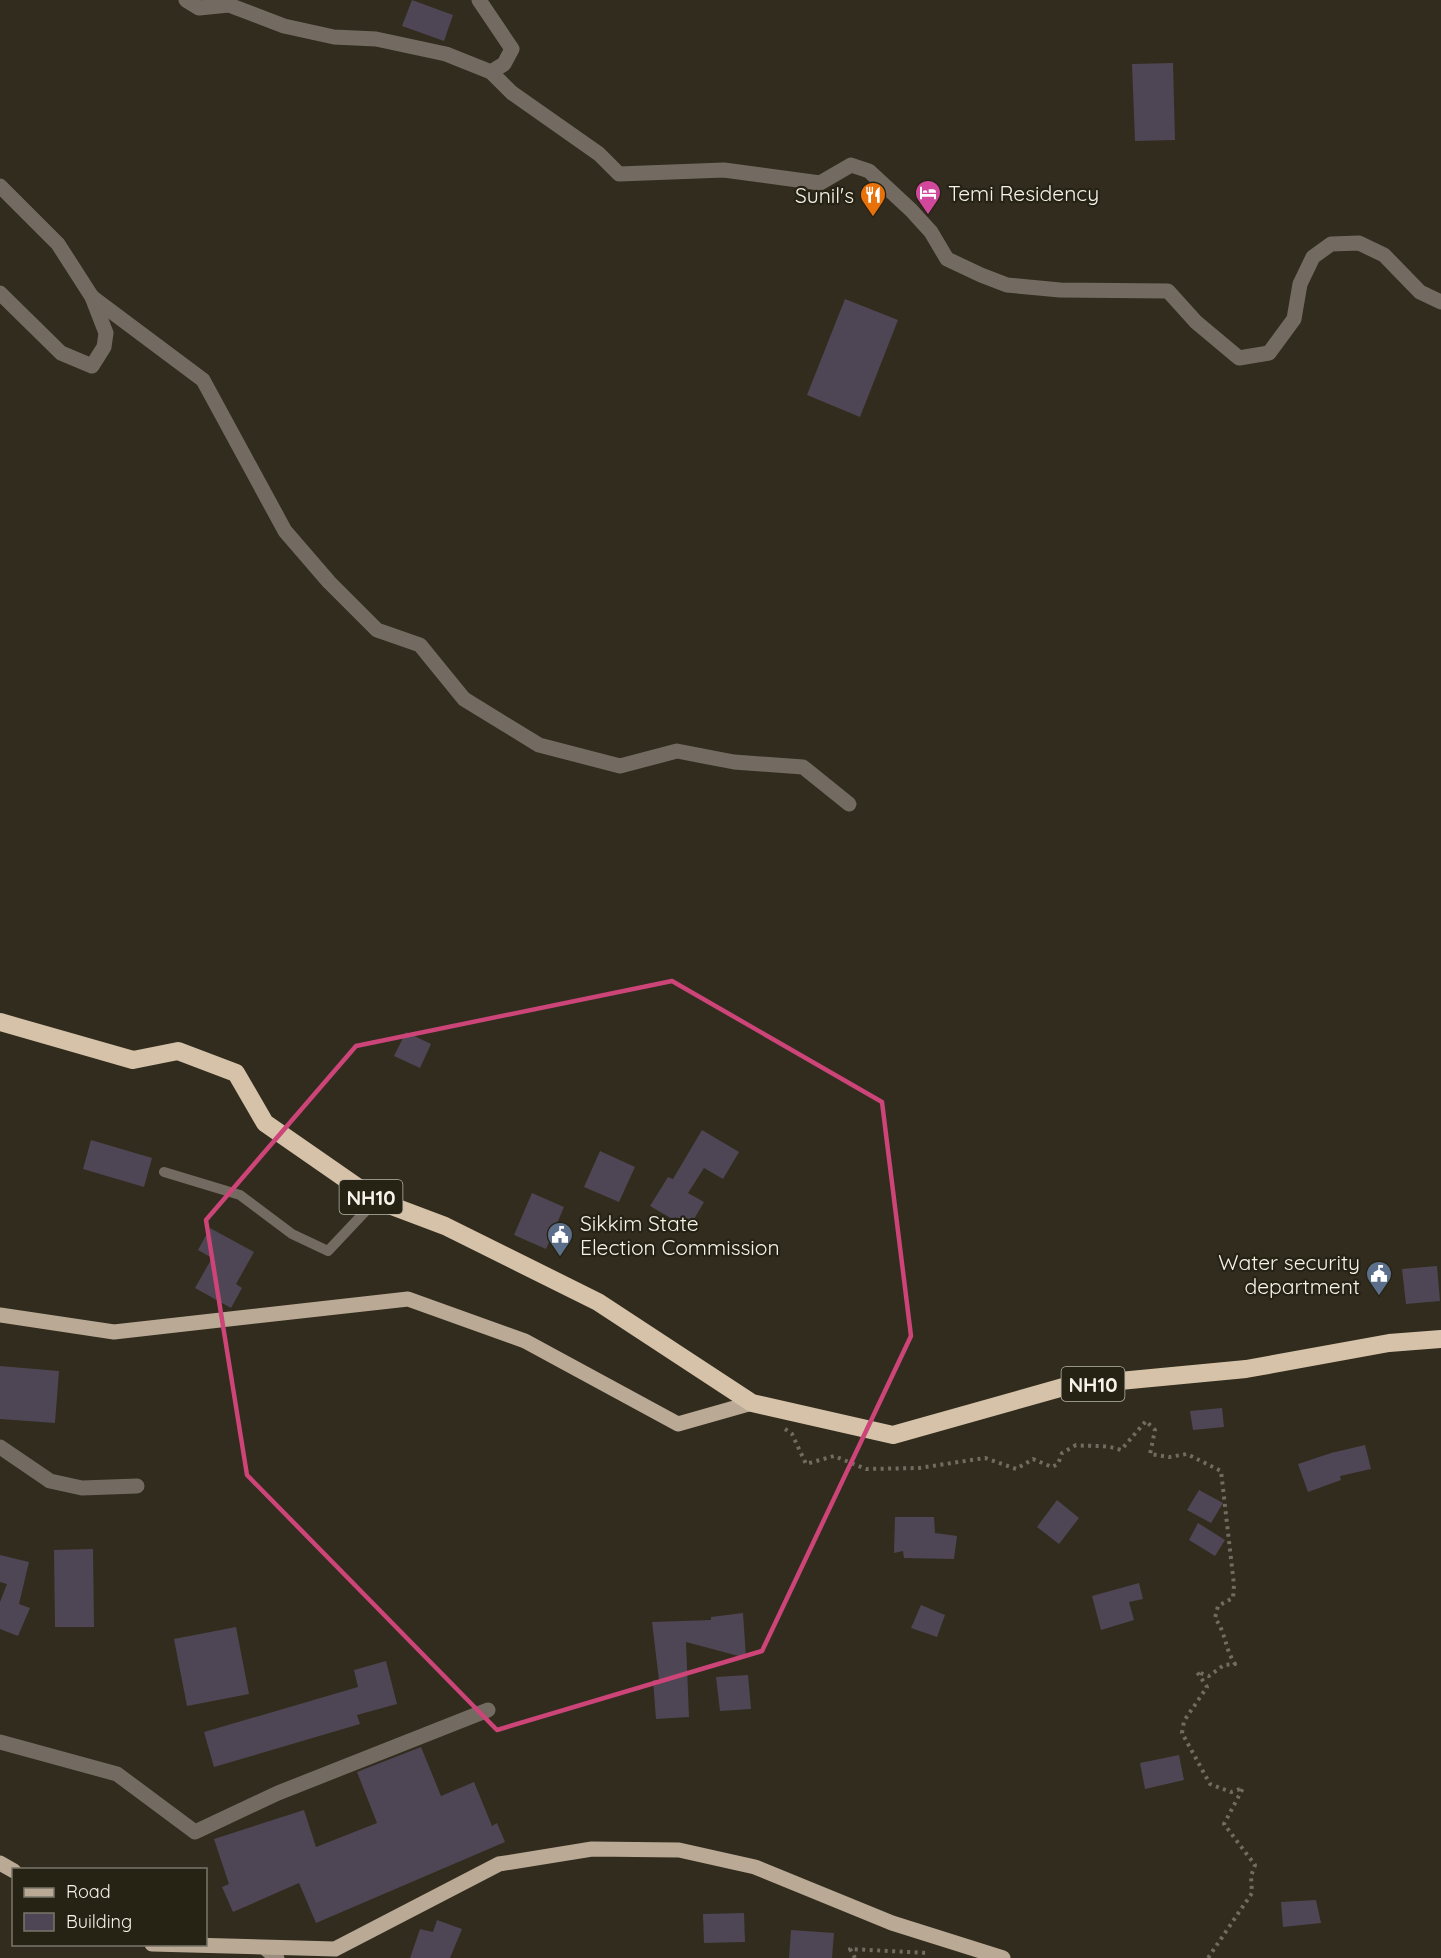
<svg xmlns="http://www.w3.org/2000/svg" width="1441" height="1958" viewBox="0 0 1441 1958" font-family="Quicksand,sans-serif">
<rect width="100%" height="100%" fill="#312c1d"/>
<g fill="#4e4654">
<polygon points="412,0 453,15 444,41 402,26"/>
<polygon points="1173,63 1175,140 1135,141 1132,64"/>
<polygon points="845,299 898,320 860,417 807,395"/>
<polygon points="406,1032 431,1044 420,1068 394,1056"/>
<polygon points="702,1130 739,1152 723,1179 704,1168 688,1193 704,1202 690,1226 675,1217 674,1220 650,1206 668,1177 673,1179"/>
<polygon points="91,1140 152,1158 144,1187 83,1169"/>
<polygon points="600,1151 635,1167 619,1202 584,1187"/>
<polygon points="532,1193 564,1207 546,1249 514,1235"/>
<polygon points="210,1228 254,1252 236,1284 242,1288 231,1308 195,1288 212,1258 198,1250"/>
<polygon points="1437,1266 1440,1301 1406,1304 1402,1269"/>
<polygon points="0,1366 59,1371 55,1423 0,1419"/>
<polygon points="1222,1408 1224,1427 1193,1430 1190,1411"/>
<polygon points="1365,1445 1371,1469 1340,1476 1341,1480 1308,1492 1298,1464 1331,1453"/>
<polygon points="1199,1490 1223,1503 1211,1523 1187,1510"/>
<polygon points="1057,1500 1079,1518 1059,1544 1037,1527"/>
<polygon points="895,1517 934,1517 935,1533 957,1536 954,1559 904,1558 903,1551 894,1553"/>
<polygon points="1198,1523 1225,1540 1215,1556 1189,1540"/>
<polygon points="93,1549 94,1627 55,1627 54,1550"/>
<polygon points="0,1555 29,1562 19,1604 30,1608 18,1636 0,1629 0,1602 7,1584 0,1582"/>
<polygon points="1139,1583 1143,1599 1129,1602 1134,1620 1101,1630 1092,1596"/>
<polygon points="921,1605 945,1615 937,1637 911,1628"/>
<polygon points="743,1613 746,1658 686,1642 689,1717 656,1719 653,1680 659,1680 652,1622 711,1620 711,1617"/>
<polygon points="236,1627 249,1694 187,1706 174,1639"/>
<polygon points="386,1661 397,1704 357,1715 360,1724 214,1767 204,1732 358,1687 354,1670"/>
<polygon points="748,1675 751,1709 720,1711 716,1677"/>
<polygon points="421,1747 441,1796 474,1782 492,1826 497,1823 505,1842 316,1923 299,1883 233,1912 222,1887 229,1884 214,1839 304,1810 316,1847 377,1823 357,1772"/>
<polygon points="1179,1755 1184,1780 1145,1789 1140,1763"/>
<polygon points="1316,1900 1321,1923 1283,1927 1281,1902"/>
<polygon points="744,1913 745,1942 704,1943 703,1914"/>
<polygon points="437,1920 462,1929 450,1958 410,1958 420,1929 433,1932"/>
<polygon points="791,1930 834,1933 832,1958 789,1958"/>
</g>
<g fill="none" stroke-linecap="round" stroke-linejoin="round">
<g stroke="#706c5f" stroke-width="4" stroke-dasharray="3 4.5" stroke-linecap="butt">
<path d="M785,1429L792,1434L806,1464L834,1456L866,1469L919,1468L985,1458L1016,1469L1033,1459L1052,1467L1058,1464L1062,1453L1076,1445C1093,1447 1105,1444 1121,1450L1146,1421L1155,1430L1150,1454L1169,1457L1187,1454L1221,1471L1234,1585L1233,1598L1218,1606L1215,1618C1227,1635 1224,1647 1235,1664L1224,1665L1209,1676L1197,1672L1207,1687L1184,1721L1182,1733L1210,1784L1231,1792L1243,1788L1224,1824L1255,1865L1251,1876L1252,1893L1208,1958"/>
<polyline points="855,1958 850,1949 929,1953"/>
</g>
<polyline stroke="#736b61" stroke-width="10" points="164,1172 240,1195 292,1234 328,1251 376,1200"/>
<g stroke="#736b61" stroke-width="15">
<polyline points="186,0 199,8 229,5 284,26 334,37 376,39 446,54 491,72 512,93 599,154 619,174 724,170 820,183 851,165 869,171 911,210 931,232 947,259 981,275 1007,285 1060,290 1168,291 1196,322 1239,358 1269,353 1294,319 1300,284 1313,257 1331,244 1359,243 1384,255 1420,292 1441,302"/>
<polyline points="479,0 512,49 504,64 491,72"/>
<polyline points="0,186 58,244 92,297 106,333 104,347 92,366 61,353 0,293"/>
<polyline points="92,297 203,380 285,531 329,582 377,630 420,645 464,699 539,745 620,766 677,751 734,762 803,767 849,804"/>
<polyline points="0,1447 50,1481 82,1488 137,1486"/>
<polyline points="0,1742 117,1774 195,1832 278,1793 488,1710"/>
</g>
<polyline stroke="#9b8e7e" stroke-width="15" points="266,1949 277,1958"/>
<g stroke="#b9a995" stroke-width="15">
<polyline points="0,1315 114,1332 408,1299 525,1341 678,1424 752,1403"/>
<polyline points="0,1863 14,1871"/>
<polyline points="152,1944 335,1949 499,1864 592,1849 679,1850 755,1867 892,1923 1003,1958"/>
</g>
<polyline stroke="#d5c2a9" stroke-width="18" points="0,1022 133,1060 178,1051 236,1073 265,1123 376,1200 445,1226 598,1302 752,1403 893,1435 1067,1386 1246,1369 1389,1343 1441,1339"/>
</g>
<path fill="none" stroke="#cc4478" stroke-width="4.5" stroke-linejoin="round" d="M672,981L882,1102L911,1336L762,1651L497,1730L247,1475L206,1220L356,1046Z"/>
<defs>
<symbol id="hotel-pin" viewBox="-11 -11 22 30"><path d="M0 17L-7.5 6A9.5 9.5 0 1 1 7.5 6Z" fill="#d1479c" stroke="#272314"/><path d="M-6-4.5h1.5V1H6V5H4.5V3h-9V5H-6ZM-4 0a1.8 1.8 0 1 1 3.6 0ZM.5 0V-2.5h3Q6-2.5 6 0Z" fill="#fff"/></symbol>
<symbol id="restaurant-pin" viewBox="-11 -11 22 30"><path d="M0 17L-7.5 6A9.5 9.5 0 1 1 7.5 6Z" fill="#e8710a" stroke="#272314"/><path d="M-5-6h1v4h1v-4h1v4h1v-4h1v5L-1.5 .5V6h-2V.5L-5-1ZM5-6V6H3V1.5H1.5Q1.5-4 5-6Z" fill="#fff"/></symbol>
<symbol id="civic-pin" viewBox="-11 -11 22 30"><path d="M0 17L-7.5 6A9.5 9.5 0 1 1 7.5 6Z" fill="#5c6f8a" stroke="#272314"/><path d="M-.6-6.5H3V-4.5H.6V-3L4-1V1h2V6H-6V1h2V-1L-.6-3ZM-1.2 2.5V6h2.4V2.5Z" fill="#fff"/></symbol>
</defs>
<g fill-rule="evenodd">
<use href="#hotel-pin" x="913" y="178" width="30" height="40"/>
<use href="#restaurant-pin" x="858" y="180" width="30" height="40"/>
<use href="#civic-pin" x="545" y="1220" width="30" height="40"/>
<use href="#civic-pin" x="1364" y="1259" width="30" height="40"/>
</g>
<g text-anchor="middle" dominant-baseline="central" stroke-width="4.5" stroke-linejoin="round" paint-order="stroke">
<g fill="#272314" stroke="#b8b5aa" stroke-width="1.5">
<rect x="339.5" y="1180" width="63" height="34" rx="4.5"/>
<rect x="1061.5" y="1367" width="63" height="34" rx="4.5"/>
</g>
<g font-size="20" font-weight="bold" fill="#f6f3ea">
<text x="371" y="1197">NH10</text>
<text x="1093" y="1384">NH10</text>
</g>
<g font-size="21" fill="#f6f3ea" stroke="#272314" text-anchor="start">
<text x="948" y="193">Temi Residency</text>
<text x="854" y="195" text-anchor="end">Sunil's</text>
<text x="580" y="1223">Sikkim State<tspan x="580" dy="24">Election Commission</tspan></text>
<text x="1360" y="1262" text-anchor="end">Water security<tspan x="1360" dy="24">department</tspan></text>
</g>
</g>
<rect x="12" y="1868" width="195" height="78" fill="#272314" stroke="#7a766a" stroke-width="1.5"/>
<rect x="24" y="1888" width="30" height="9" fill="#b9a995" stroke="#7a766a" stroke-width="1.5"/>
<text x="66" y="1898" font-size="18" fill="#f6f3ea">Road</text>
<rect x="24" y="1913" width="30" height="18" fill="#4e4654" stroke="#7a766a" stroke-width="1.5"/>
<text x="66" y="1928" font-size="18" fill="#f6f3ea">Building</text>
</svg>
